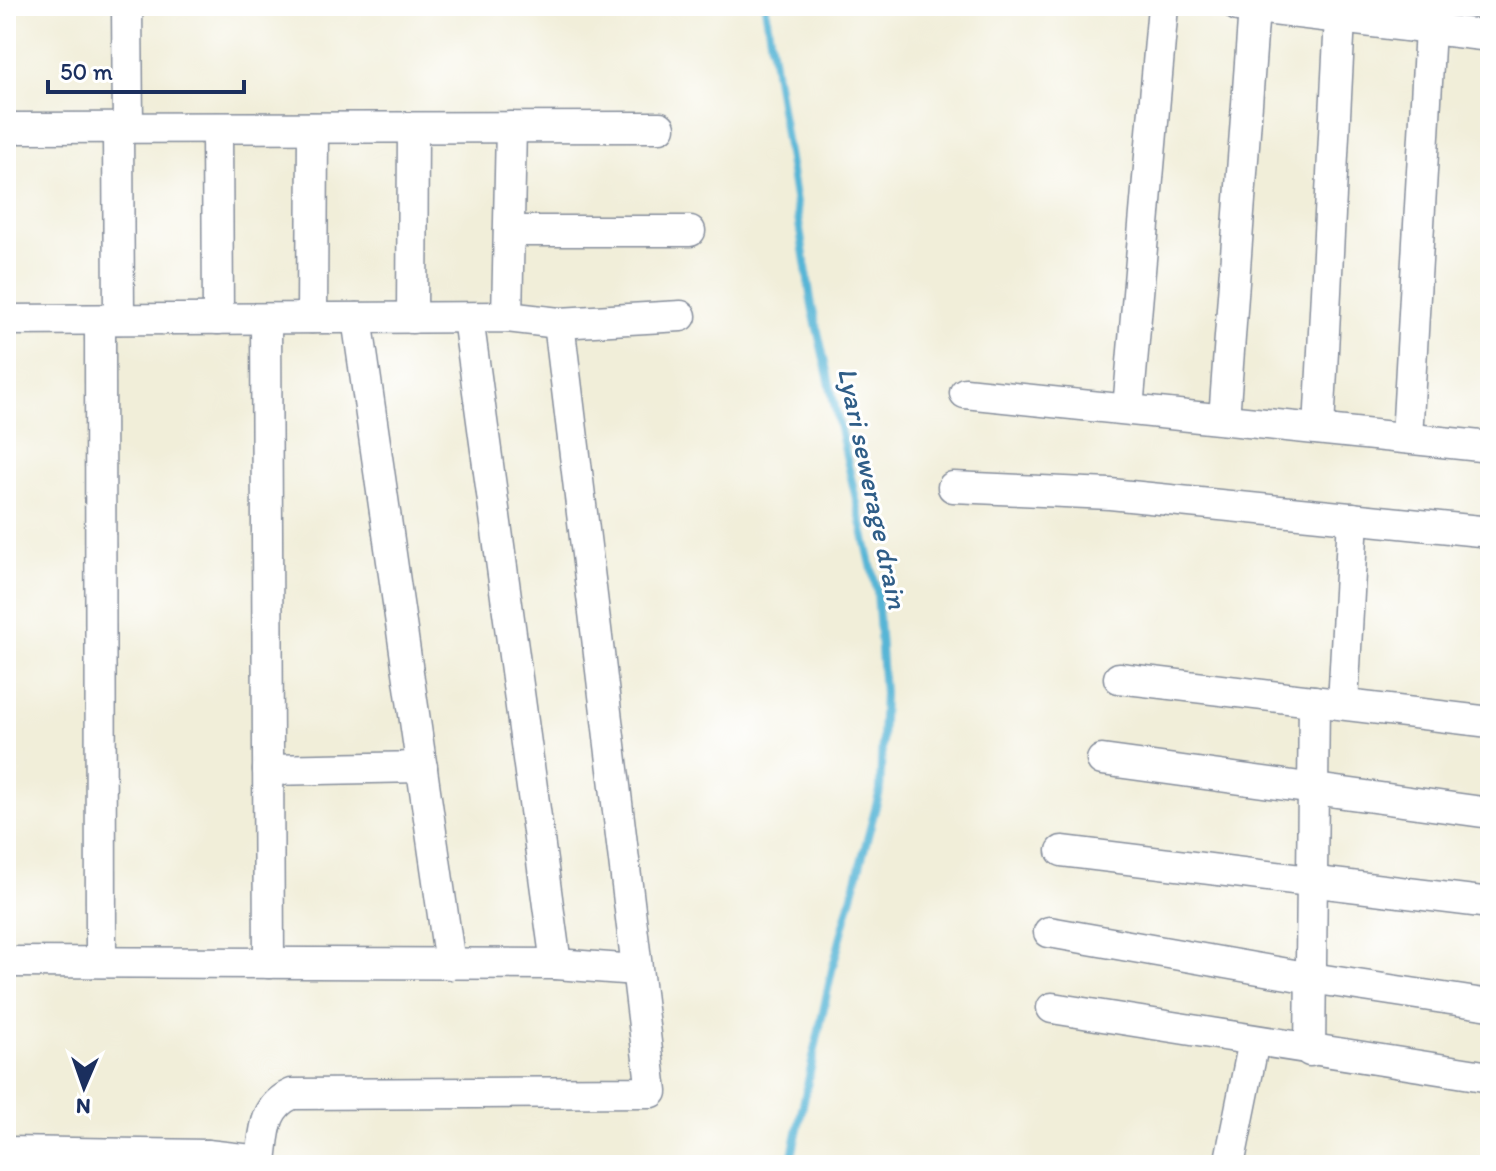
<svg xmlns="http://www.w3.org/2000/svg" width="1496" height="1171" viewBox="0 0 1496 1171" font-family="Itim,sans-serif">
<rect width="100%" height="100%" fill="#fff"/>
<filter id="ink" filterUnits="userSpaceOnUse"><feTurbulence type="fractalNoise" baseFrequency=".0125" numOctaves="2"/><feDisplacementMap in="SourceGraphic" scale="16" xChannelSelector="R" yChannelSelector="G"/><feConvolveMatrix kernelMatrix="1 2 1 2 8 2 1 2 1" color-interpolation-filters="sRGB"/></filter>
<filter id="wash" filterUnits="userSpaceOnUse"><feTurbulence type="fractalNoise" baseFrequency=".006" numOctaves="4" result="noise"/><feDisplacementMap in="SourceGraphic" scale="32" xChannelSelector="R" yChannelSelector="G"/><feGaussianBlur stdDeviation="1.8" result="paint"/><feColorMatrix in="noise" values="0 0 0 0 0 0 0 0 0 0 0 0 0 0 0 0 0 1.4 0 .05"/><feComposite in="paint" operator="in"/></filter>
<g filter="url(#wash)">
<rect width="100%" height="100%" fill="#f1eed9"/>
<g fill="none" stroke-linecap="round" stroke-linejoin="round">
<polyline stroke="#57b5d6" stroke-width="8" points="765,6 812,306 877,591 884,693 880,791 832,970 790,1165"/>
</g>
</g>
<g filter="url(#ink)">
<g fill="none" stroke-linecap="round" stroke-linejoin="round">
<defs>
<g id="minor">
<polyline points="127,6 128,128"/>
<polyline points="1238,6 1490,36"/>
<polyline points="6,128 660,127"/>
<polyline points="118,128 119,319"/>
<polyline points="217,128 218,319"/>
<polyline points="509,231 690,231"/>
<polyline points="507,317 511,127"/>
<polyline points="312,318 313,128"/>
<polyline points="357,318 450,964"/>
<polyline points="412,318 413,128"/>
<polyline points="468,318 556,964"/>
<polyline points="266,319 269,963"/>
<polyline points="6,320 507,317 559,323 681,316"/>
<polyline points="100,320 101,962"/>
<polyline points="965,393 1490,447"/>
<polyline points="1128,409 1163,6"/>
<polyline points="1224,419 1254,8"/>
<polyline points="1319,429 1340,18"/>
<polyline points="1407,438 1430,29"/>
<polyline points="953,487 1110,494 1490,532"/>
<polyline points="1119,678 1490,722"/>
<polyline points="1343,704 1353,518"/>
<polyline points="1102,760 1490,813"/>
<polyline points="268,770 422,767"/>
<polyline points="1062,851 1490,903"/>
<polyline points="1049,932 1311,978 1490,1005"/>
<polyline points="6,962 556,964 636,970"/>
<polyline points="1052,1008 1490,1077"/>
<polyline points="1310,1051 1314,701"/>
<polyline points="6,1152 207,1155 206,1165"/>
<polyline points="207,1155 261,1161 264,1165"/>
<path d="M261,1161C265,1132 263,1107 292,1094L652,1092L559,323"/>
<polyline points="1229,1165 1254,1041"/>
</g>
</defs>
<use href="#minor" stroke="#868e9c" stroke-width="33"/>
<use href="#minor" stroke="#fff" stroke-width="30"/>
</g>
</g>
<g text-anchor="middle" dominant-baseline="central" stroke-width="6" stroke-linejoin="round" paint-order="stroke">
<g font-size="28" font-style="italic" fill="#305e88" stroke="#fff">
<text transform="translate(873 488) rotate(78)">Lyari sewerage drain</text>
</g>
</g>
<rect width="1496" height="1171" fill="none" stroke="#fff" stroke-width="32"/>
<g transform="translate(84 1087) rotate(182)" stroke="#ffffff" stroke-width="6" paint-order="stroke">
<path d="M0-6L14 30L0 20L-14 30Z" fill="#1b2f5e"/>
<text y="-12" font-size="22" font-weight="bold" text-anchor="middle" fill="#1b2f5e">N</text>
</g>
<path d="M48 80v12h196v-12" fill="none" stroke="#1b2f5e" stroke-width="4"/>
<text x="60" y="80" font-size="24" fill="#1b2f5e" stroke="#ffffff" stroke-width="6" paint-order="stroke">50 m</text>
</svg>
